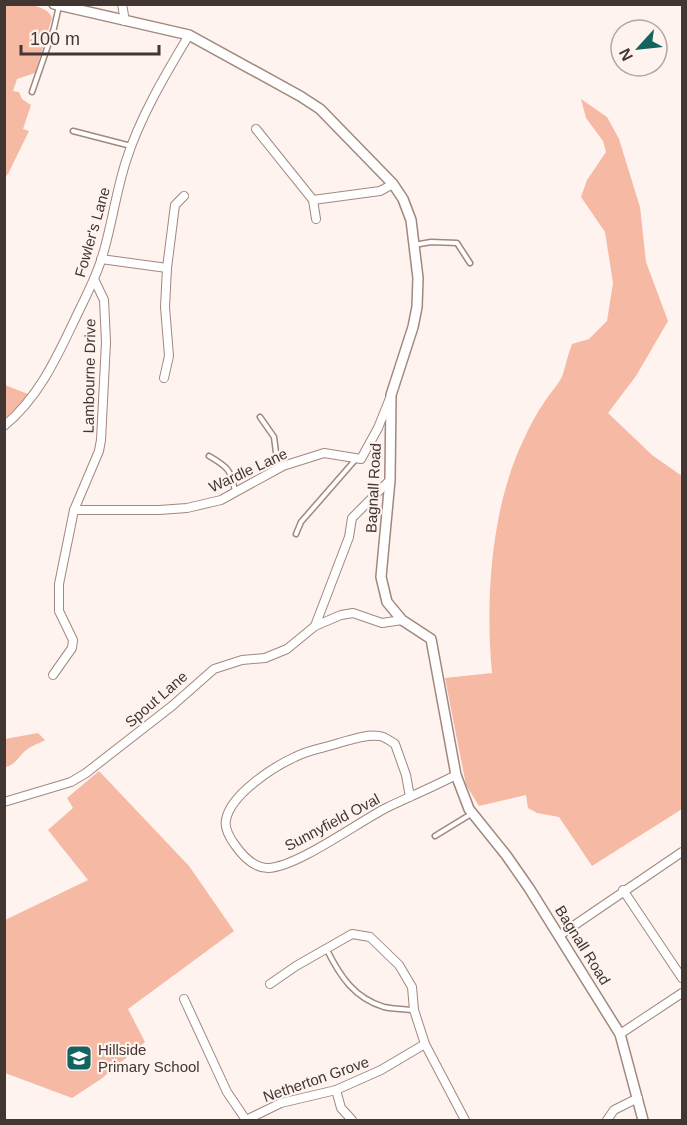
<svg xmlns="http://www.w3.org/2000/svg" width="687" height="1125" viewBox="0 0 687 1125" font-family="Arial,sans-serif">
<rect width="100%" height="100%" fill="#fef3ef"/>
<g fill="#f6b9a4">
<path d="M5,4C18,4 47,3 52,18L35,73L17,79L13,91L19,92L22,99L31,105L23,129L29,131L8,174L5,177Z"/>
<path d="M581,99L607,117L619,139L640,207L646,262L668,321L636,376L608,413L652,455L682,476V809L592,866L559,817L537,813L528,808L526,795L479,806L466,785L445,678L492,673C485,600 491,508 523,441C529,427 537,413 545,401C550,393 560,383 563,374C566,364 568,354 572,344L589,339L607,321L613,283L605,232L581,197L587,180L606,152L603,141L586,118Z"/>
<polygon points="5,385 28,394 15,410 5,418"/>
<path d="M38,733L45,740C38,744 28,747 23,753C16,760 15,765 5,767V739Z"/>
<polygon points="99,771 189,866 234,931 128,1009 145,1042 101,1079 72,1098 5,1073 5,920 88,880 48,830 73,808 67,798"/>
</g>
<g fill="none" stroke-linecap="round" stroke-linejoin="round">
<defs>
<g id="service">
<polyline points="32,92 54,28 59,6"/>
<polyline points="73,131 131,146"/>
<polyline points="414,245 431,242 457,243 470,263"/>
<polyline points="260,417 274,437 278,468"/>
<path d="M209,456C228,467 231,470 235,491"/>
<polyline points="296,534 301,522 356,459"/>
<polyline points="435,836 471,814"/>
<path d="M327,950C340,976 354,998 384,1007C393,1009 404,1009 413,1010"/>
</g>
<g id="minor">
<polyline points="122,4 125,21"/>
<polyline points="256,129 313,200 316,219"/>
<polyline points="313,200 380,191 393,184"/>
<polyline points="101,259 167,268"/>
<polyline points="164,378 169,356 165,307 167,268 175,205 184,196"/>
<path d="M4,426C39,397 57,357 76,317C86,296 97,276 103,254C112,224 116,192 126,161C140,117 165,75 189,35"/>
<polyline points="74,510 159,510 187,508 221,500 283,466 324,453 361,459 378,428 390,398"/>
<polyline points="315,626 349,537 352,518 390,480"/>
<polyline points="53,675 72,648 73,640 59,611 59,584 74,510 99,451 101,440 106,342 104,300 94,279"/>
<path d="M410,797L406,775L395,744C390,741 384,736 379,736C366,734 350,740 339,743C324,748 308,750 295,757C273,767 230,795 226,820C224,828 230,838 235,845C242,855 254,868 268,868C297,867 357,823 386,808C409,797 433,787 456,775"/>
<polyline points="4,802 71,782 86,773 172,706 214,669 242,660 265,658 287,649 315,626 341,615 353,613 382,623 402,620"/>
<polyline points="623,890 682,978"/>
<polyline points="560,935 682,852"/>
<polyline points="270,984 296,966 352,934 370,937 399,965 412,987 414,1010 425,1044 465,1120"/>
<polyline points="184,999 227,1092 246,1120"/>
<polyline points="620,1034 682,993"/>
<polyline points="336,1090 341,1108 352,1120"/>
<polyline points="246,1120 281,1103 336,1090 381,1070 425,1044"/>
<polyline points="607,1120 614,1110 638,1098"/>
</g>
<polyline id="tertiary" points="54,4 189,35 300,96 320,109 393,184 403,199 411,220 418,278 417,307 413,327 391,395 390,480 381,577 387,602 402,620 431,639 456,775 469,809 506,855 529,888 620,1034 643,1120"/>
</defs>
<use href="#service" stroke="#a1887f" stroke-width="7"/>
<use href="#minor" stroke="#a1887f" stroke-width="10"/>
<use href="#tertiary" stroke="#a1887f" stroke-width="12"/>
<use href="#service" stroke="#fff" stroke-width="4"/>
<use href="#minor" stroke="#fff" stroke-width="8"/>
<use href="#tertiary" stroke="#fff" stroke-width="9"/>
</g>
<defs>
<symbol id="school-square" viewBox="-11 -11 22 22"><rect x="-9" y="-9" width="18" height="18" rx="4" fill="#14635f" stroke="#fef3ef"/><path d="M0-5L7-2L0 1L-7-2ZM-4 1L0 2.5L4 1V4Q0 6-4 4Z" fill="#fff"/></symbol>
</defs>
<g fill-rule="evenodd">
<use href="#school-square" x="64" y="1043" width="30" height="30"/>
</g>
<g text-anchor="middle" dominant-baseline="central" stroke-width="4.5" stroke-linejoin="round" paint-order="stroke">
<g font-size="15" fill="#413632" stroke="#fef3ef">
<text transform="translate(92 232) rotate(-74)">Fowler's Lane</text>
<text transform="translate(89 376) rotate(-89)">Lambourne Drive</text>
<text transform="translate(248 470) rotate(-25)">Wardle Lane</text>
<text transform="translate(373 488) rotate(-87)">Bagnall Road</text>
<text transform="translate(156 699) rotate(-41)">Spout Lane</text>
<text transform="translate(332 822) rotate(-28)">Sunnyfield Oval</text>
<text transform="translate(583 945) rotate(58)">Bagnall Road</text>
<text transform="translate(316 1079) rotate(-19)">Netherton Grove</text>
</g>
<g font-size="15" fill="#413632" stroke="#fef3ef" text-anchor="start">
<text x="98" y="1049">Hillside<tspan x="98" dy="17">Primary School</tspan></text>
</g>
</g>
<rect width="687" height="1125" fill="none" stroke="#413632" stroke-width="12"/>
<g transform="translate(639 48) rotate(243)"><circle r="28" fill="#fef3ef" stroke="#b2a7a3" stroke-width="1.5"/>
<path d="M0-4.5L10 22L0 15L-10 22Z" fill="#14635f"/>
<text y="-9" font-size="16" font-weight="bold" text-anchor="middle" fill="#413632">N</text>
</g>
<path d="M21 45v9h138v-9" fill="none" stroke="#413632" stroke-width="3"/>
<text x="30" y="45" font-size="18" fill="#413632" stroke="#fef3ef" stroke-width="4.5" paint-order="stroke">100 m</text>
</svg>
